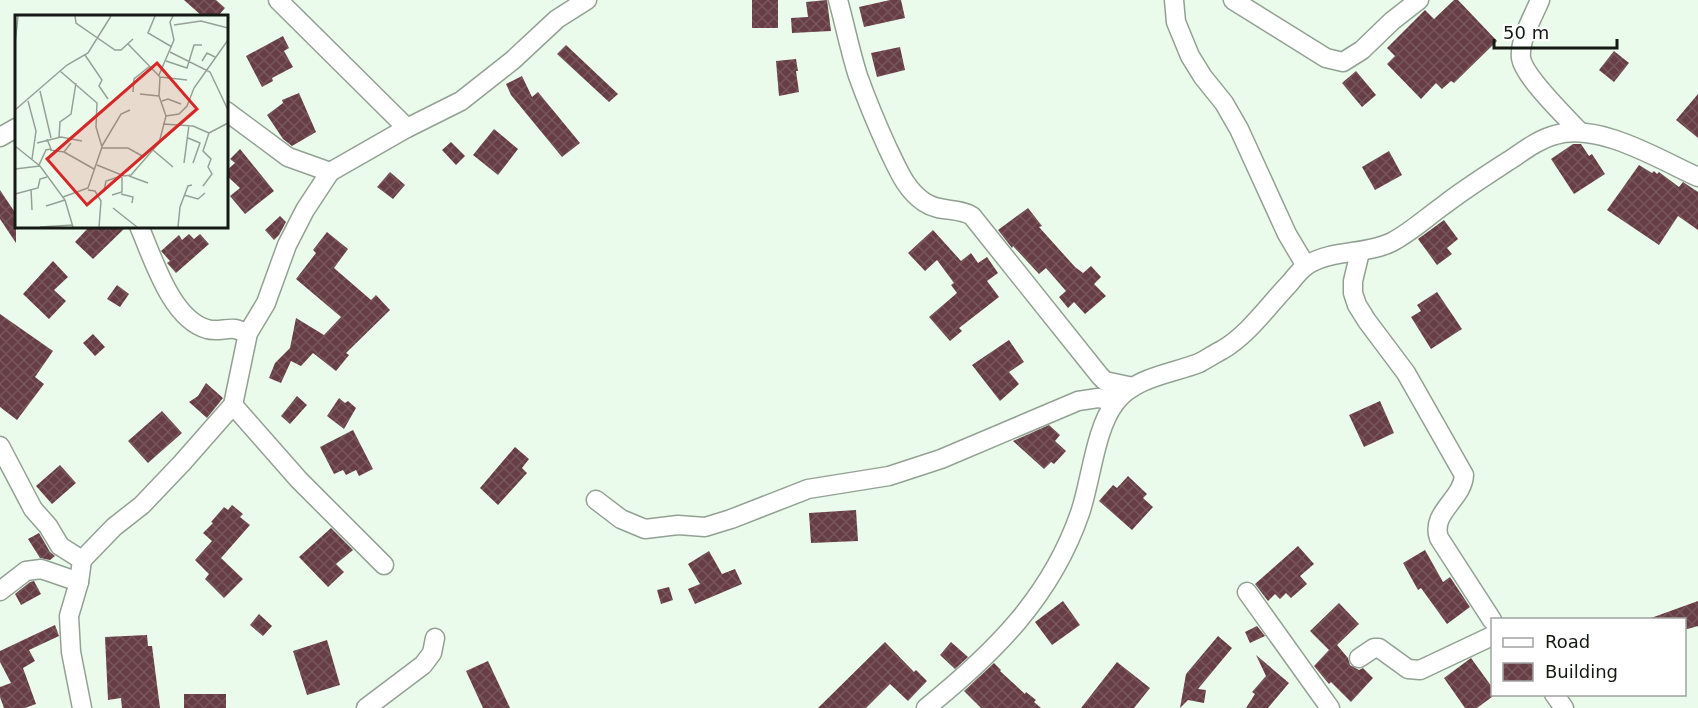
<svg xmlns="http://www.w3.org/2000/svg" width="1698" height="708" viewBox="0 0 1698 708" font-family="'DejaVu Sans',sans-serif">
<defs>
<pattern id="building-cross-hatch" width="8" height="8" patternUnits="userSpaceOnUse" patternTransform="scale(1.5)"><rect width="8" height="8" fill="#673e45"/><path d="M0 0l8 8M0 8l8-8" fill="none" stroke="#77575c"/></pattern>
</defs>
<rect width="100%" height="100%" fill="#ebfbeb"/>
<g fill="url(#building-cross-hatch)">
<polygon points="184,0 216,0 225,8 218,16 202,16"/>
<rect x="752" y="0" width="26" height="28"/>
<polygon points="827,0 831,31 792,33 791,18 808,17 806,2"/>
<polygon points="890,0 901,0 905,18 864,27 859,7"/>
<polygon points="1454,0 1458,0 1497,41 1454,83 1451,81 1442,89 1436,83 1421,99 1387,64 1395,56 1387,48 1425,10 1434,19"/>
<polygon points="283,36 289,48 284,51 293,67 272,78 273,81 262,87 246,56"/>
<polygon points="566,45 618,94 609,102 557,54"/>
<polygon points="900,47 905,70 877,77 871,53"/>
<polygon points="1614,51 1629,63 1614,82 1599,70"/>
<polygon points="796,59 798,71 796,71 799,92 779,96 776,61"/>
<polygon points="1356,71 1376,95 1362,107 1342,83"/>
<polygon points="522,76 532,97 538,92 580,143 562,157 511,95 506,84"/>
<polygon points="299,93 316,132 292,146 283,139 267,115 283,103 282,100"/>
<polygon points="1698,94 1698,138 1676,120"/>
<polygon points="494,129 518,149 498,175 473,155"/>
<polygon points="451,142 465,156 456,165 442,150"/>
<polygon points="1573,144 1581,144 1589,156 1592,154 1605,174 1574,194 1551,159"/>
<polygon points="240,149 274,191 245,214 230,196 240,188 226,175 226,171 235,163 230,159"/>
<polygon points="1389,151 1402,175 1375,190 1362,167"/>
<polygon points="1639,165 1652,173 1654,171 1657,174 1659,172 1679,187 1683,182 1698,192 1698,230 1678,216 1659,245 1607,210"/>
<polygon points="390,172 405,185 393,199 377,187"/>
<polygon points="0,190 16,214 16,243 0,219"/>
<polygon points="1028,208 1042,226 1039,227 1075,267 1083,273 1091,266 1101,277 1094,284 1106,296 1085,314 1074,302 1068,308 1059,297 1066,291 1046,268 1039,274 1013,246 1012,248 998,230"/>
<polygon points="280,216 286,222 279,235 274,240 265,230"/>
<polygon points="1444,220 1458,239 1447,248 1452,254 1437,265 1418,239"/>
<polygon points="90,226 127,226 93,259 75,242"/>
<polygon points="933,230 961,261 971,253 978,263 987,257 998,273 987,281 999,297 959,328 962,331 950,341 929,317 957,293 951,285 954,283 937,260 925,271 908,253"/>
<polygon points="327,232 348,249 334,268 371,300 376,295 390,310 346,353 349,355 336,371 313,353 301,366 291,361 281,383 269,378 275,363 290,348 296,318 324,335 341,317 296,279 316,253 313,250"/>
<polygon points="189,234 194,239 200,234 209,244 176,273 167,263 170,261 161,251 179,235 182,240"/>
<polygon points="53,261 68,277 54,290 66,301 49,319 23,294"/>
<polygon points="117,285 129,294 120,307 107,299"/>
<polygon points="1437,292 1462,329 1431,349 1411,317 1421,311 1417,305"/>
<polygon points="0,314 53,351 35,377 44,384 17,420 0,407"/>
<polygon points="93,334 105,347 95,356 83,343"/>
<polygon points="1009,340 1024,362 1009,372 1019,384 1000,401 972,365"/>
<polygon points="206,383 223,398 207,418 189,402 198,396"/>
<polygon points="297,396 307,405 290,424 281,416"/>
<polygon points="339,398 345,403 348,401 356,408 344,429 327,416"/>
<polygon points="1380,401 1394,433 1364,447 1349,415"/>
<polygon points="162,411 182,433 148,463 128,441"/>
<polygon points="1049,425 1060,435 1055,441 1066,451 1054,464 1051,462 1044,469 1013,441"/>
<polygon points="353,430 373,469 359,476 356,470 346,475 343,470 334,474 320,447"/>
<polygon points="515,447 529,459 522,468 527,473 498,505 480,488"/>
<polygon points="60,465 76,483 52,504 36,486"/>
<polygon points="1128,476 1147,494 1143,498 1153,507 1132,530 1099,501 1113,485 1117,488"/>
<polygon points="232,505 243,514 240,517 250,525 221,558 243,579 224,598 205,579 209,574 195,560 212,541 203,533 213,523 211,522 224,507 228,510"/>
<polygon points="856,510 858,541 811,543 809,513"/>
<polygon points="331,528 353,550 336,564 344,572 328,587 299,557"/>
<polygon points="39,533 50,552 55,556 50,560 40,558 28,539"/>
<polygon points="1298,546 1314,564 1300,576 1307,584 1291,598 1286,593 1280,599 1275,594 1268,601 1255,584"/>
<polygon points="1425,550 1443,582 1450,577 1470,607 1447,624 1421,588 1418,590 1403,563"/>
<polygon points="709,551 722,574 735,569 742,584 695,604 688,589 700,584 688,564"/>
<polygon points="34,581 41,594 21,605 15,594 30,582"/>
<polygon points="669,587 673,600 661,604 657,590"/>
<polygon points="1063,601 1080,625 1052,645 1035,622"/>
<polygon points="1698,601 1698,626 1684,630 1684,620 1651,620 1651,618"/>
<polygon points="1339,603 1359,624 1337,645 1348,658 1350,665 1359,670 1363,668 1373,678 1351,702 1331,682 1329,684 1314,666 1329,650 1310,631"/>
<polygon points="259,614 272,626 263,636 250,625"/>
<polygon points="55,625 59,636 29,650 35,661 23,668 36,704 25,708 4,708 0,697 0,687 11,683 0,662 0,651"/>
<polygon points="1257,626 1265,636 1250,643 1245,632"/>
<polygon points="147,635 148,646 152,646 160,708 122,708 121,698 108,700 105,637"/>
<polygon points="1218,636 1232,648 1198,689 1206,690 1204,703 1188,700 1180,708 1186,674"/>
<polygon points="327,640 340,685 307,695 293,651"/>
<polygon points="885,642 914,672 916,670 927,681 908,701 890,684 866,708 818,708"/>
<polygon points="951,642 968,657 955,669 940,655"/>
<polygon points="1256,655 1289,683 1268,708 1246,708 1255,694 1252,692 1266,676"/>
<polygon points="1471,658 1492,687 1492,694 1496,694 1477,708 1465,708 1444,678"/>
<polygon points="488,661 510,708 483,708 466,671"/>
<polygon points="1117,662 1150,688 1134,708 1081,708"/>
<polygon points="994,663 1001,670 1000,671 1025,694 1026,692 1036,700 1034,702 1041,708 981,708 964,691"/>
<rect x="184" y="694" width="42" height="14"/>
</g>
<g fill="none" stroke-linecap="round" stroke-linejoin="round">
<defs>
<g id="street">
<polyline points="278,0 407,128"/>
<path d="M838,0C845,25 850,51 858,76C867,101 877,125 888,149C898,169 905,189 924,202C940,213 958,207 972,216L1100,376L1105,381L1133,387"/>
<polyline points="1174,0 1176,22 1190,56 1203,77 1224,103 1239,129 1287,234 1306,266"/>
<polyline points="1233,0 1326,58 1343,62 1362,50 1392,21 1419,0"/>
<path d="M1540,0C1533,17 1519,40 1521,58C1524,77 1566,117 1580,132"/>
<polyline points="226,111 288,157 330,172"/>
<polyline points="0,137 16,128"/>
<path d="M139,226C153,258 171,319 207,329C216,332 226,328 235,329C239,330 244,332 248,333"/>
<path d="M1360,252L1353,281V293L1357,305L1367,321L1406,373L1464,475C1463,499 1430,513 1439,538L1492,620"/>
<polyline points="233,405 299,480 384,565"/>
<polyline points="0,446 33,509 48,526 60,546 82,560"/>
<polyline points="596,500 621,519 645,529 678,525 705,527 731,519 808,489 889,476 941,459 1078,401 1098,398 1116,401"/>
<polyline points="0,591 26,571 41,569 79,582"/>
<polyline points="1247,592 1330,708"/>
<polyline points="1359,658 1374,648 1379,648 1408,669 1420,670 1492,636"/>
<polyline points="1554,694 1564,708"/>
<polyline points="82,708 71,652 69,616 79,582 82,560 114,527 142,505 182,463 233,405 248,333 266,303 287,245 305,210 330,172 407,128 461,101 513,60 557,19 587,0"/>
<polyline points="366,708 423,665 432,653 435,638"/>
<path d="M926,708C994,653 1051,597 1080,513C1091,481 1095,429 1115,403C1134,377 1171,374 1199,363C1207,359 1214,354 1222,350C1248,335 1268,306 1289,284C1294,278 1300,270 1307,265C1333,249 1366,255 1392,242C1411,232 1427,217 1444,205C1466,188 1490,173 1513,158C1526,149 1540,139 1555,135C1599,122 1658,159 1698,177"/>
</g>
</defs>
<use href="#street" stroke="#92a193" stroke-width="21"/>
<use href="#street" stroke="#fff" stroke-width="18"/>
</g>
<g transform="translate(15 15)">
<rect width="213" height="213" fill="#ebfbeb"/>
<path fill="none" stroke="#95a195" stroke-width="1.5" d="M60,1L61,8L100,35H106L118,24M140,1L133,18L157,32M159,10L186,6L213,13M0,29L3,1M155,37L195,57L213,95M70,40L87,65L84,71L93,84M151,46L172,53L179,30H187M187,46L192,38L200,42M45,56L82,88L81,112L87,132L73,173L48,182M144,60L159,25L155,7L158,1M145,62L172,65M25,76L36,123M118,77L119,64L135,51M125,79L144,81M13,86L21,116L17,144M147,86L153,84L166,89M0,95L52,50L73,38L96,1M151,101L164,99L172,91L179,73L213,25M148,109L178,111L194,118L188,136L196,144L193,152L197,159L188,171M194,118L213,108M44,122L45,107L56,99L61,68M173,123L185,128L178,148M22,128L46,122L67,126M0,131L25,151L50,185L58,212M87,131L106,99L115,95M87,133H113L129,142M35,135L49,137L56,128M138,135L158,152M49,137L79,154M169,148L174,110M24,150L31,135L36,134L32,124M82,150L109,161L116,160L144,128L151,101L144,81L145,62L113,29M0,154L25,151M114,161L133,168M16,174L17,195M73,175L80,176L86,186L84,212M0,179L23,173L25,164L32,162M106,179L118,182L117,188M97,180L107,177V162M169,180L183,184L190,178M82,181L89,176L91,166L106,161M31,191L50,185M98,193L122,212M25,212L58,210M163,212L165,192L173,171L177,170"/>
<path fill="#d62828" fill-opacity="0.15" stroke="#d62828" stroke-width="3" d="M142,48L182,94L72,190L32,144Z"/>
<rect width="213" height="213" fill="none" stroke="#141914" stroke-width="3"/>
</g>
<rect x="1491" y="618" width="195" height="78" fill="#ffffff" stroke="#a1a3a1" stroke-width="1.5"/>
<rect x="1503" y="638" width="30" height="9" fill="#ffffff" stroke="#a1a3a1" stroke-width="1.5"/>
<text x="1545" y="648" font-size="18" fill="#141914">Road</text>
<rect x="1503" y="663" width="30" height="18" fill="url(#building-cross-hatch)" stroke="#a1a3a1" stroke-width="1.5"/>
<text x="1545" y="678" font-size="18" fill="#141914">Building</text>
<path d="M1494 39v9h123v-9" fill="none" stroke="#141914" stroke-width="3"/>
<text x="1503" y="39" font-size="18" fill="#141914" stroke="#ffffff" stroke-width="4.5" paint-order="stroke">50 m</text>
</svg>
